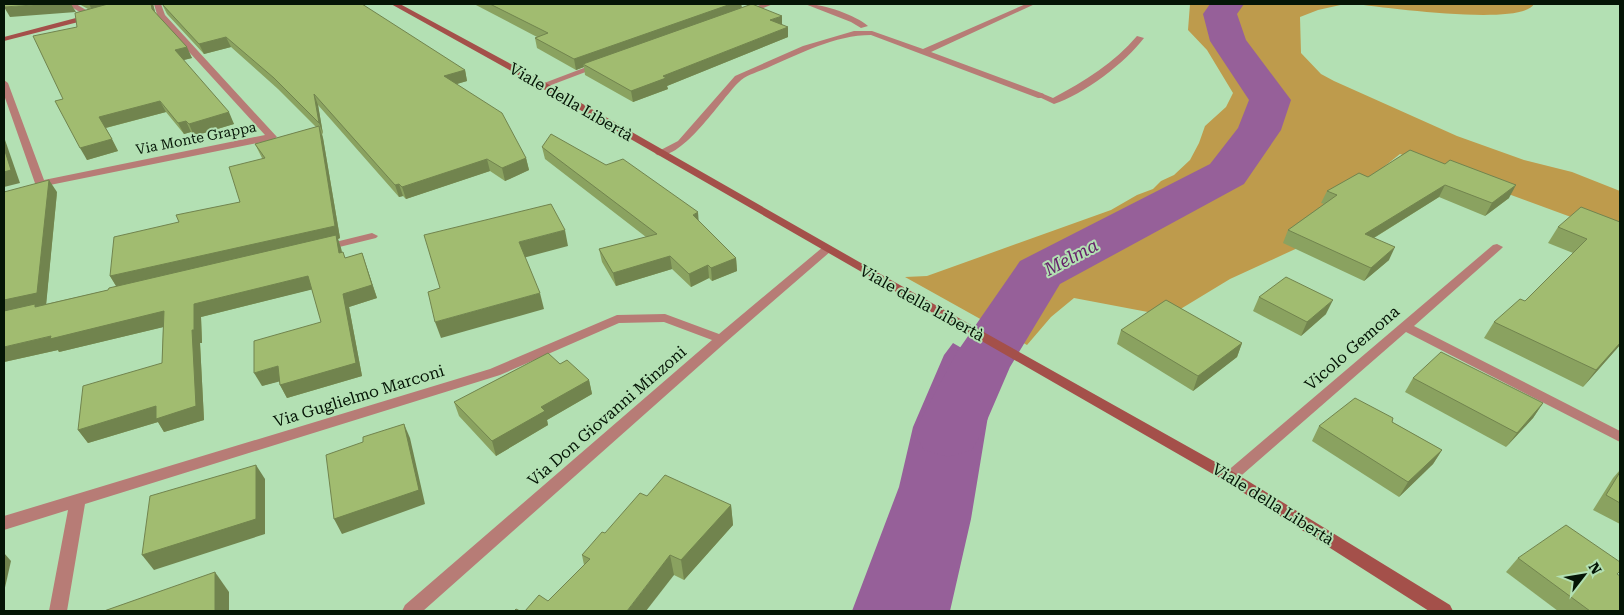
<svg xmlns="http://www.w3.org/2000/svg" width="1624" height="615" viewBox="0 0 1624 615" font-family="'Roboto Serif',serif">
<rect width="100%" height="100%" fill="#b3e0b3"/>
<g fill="#be9b4c">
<polygon points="1190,4 1345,4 1318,10 1300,17 1301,53 1321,74 1334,81 1457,136 1524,160 1572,172 1620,191 1620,235 1400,154 1328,211 1315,240 1230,279 1169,316 1074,298 1051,317 1027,345 905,277 927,276 1111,210 1137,195 1153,189 1161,181 1174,175 1190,160 1199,143 1205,126 1226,107 1233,93 1207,50 1188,30"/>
<path d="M1355,4H1534C1522,27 1382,7 1355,4Z"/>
</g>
<polygon fill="#966099" points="953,343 1006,374 991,398 971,519 950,611 852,611 899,487 913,427 944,355"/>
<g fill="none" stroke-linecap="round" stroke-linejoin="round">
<polygon fill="#966099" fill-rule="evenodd" points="1210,4 1244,4 1237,14 1246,40 1291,100 1281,130 1244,184 1060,284 1010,367 982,432 972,450 948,457 924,450 914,432 957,352 1020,261 1210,164 1238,128 1249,100 1210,41 1203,14"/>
<path fill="#b77c76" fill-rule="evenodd" d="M1137,36L1144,38C1126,62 1083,95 1054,104L1037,96L1041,93L1053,98C1085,81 1114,63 1137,36Z"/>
<g fill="#b77c76" fill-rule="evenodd">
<polygon points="67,4 76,4 96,16 89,18"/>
<polygon points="154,4 161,4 165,15 277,137 272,140 40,187 36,186 4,95 4,80 8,83 44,180 265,135 158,18"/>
<polygon points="763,4 773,4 748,14 741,12"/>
<path d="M805,4C821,3 856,15 868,26L861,28L851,22Z"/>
<path d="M1026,4H1035L931,52L1044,94V98H1038L871,35C835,35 799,54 767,68C758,72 746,75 739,82C722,98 682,161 657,155L655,153L678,141L735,76L803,46L854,31H872L923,49Z"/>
<polygon points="597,63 604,65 546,87 539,85"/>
<polygon points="372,233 378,236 376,238 323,251 317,248 319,246"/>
<polygon points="1497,244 1503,247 1501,249 1414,326 1620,431 1620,442 1406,332 1235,481 1230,483 1225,481 1222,477 1225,473 1493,245"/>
<polygon points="827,246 831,247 833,249 831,251 726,342 423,611 402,611 405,605 712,340 664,322 619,323 500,375 85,504 67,611 49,611 68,510 4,530 4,516 490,369 617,315 665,314 719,334 823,247"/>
</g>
<g fill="#a4504a" fill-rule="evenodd">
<polygon points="391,4 400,4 546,83 882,275 1235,473 1450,605 1453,611 1429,611 1225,481 540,87"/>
<polygon points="91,14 95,16 94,18 4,41 4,37"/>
</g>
</g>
<g fill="#8aa260">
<polygon points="79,4 153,4 155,13 192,58 183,60 234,124 194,136 191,132 184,134 166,112 106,128 118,151 87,160 63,99 77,27 88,9"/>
<polygon points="162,4 465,70 467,81 456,84 526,158 529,170 505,181 490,171 406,199 403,196 399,197 318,105 323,134 322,133 323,138 340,238 338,239 341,248 342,252 345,258 362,253 377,298 349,307 362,376 287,398 280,385 279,381 262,386 321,322 312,289 201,317 202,343 200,343 204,420 164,432 158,422 88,443 78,430 162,363 163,327 59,352 58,350 4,362 57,192 46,304 108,290 116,286 110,276 179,222 240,202 262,158 255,144 316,127 278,89 231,47 204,54 167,14"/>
<polygon points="474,4 741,4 742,7 782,24 788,37 667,86 668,89 633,102 585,75 584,67 576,70 537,48 535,38 537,37"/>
<polygon points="542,147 699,221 736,258 737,271 712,281 709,278 691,287 672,269 616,286 602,262 599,249 646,237 545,159"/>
<polygon points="1410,150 1509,198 1485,216 1439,197 1374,238 1389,260 1364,281 1283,243 1288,230 1324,204 1321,203 1327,191 1368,177"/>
<polygon points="1620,222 1620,345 1583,387 1484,338 1494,322 1525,301 1573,253 1548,243 1558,227"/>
<polygon points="1259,297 1326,314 1301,336 1253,311"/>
<polygon points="1121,330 1242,343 1237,357 1193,391 1117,344"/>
<polygon points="560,364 589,380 592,394 547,420 548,425 496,456 459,416 454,402"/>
<polygon points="1413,378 1543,403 1533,418 1506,447 1405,392"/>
<polygon points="1392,422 1442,450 1433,464 1399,497 1312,441 1319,426"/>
<polygon points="1620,470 1620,524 1593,510 1613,478"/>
<polygon points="647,496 731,505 733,525 684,580 674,575 548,601 584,565 582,555 605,533"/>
<polygon points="1518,558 1620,611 1558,611 1506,572"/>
</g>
<g fill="#71844e">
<polygon points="48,4 71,4 76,12 10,17 4,7"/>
<polygon points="89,4 124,4 93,12"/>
<polygon points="151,4 153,4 157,19 152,9"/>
<polygon points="731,4 741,4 742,10 583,64 584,67 576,70 574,59"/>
<polygon points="782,16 782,26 770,20"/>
<polygon points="788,27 788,37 667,86 668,89 633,102 631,91 663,76"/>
<polygon points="226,37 231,47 204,54 199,44"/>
<polygon points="187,47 192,58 180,61 175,50"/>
<polygon points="465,70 467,81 447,87 444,76"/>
<polygon points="314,94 318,105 323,134 319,123"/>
<polygon points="160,101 166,112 105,128 99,117"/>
<polygon points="229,112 234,124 194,136 189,124"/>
<polygon points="186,121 191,132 184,134 178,123"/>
<polygon points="319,126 323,138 340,238 338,239 341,248 344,266 118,289 110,276 335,226"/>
<polygon points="4,137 20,183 4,187"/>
<polygon points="112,139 118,151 87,160 80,148"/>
<polygon points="526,158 529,170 505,181 502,168"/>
<polygon points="487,159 490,171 406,199 402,187"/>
<polygon points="49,180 57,192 46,306 4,315 4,300"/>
<polygon points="399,184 403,196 399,197 395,185"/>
<polygon points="1445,185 1439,197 1359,247 1365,234"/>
<polygon points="1516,185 1509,198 1485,216 1492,203"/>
<polygon points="698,212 699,225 693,215"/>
<polygon points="565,230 568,246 523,258 519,242"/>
<polygon points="1395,247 1389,260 1364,281 1371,268"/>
<polygon points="362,253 377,298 349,307 362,376 287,398 280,385 343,294"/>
<polygon points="670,256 672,269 616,286 613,273"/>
<polygon points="736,258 737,271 712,281 711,268"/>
<polygon points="708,265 709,278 691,287 689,274"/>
<polygon points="308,276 314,289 201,317 202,343 200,343 204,420 164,432 158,422 88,443 78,430 156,406 192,330 194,304"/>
<polygon points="540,293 544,309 441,338 435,322"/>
<polygon points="1333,300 1326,314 1301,336 1307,322"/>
<polygon points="164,311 172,325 59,352 58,350 4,362 4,347"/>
<polygon points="1242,343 1237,357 1193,391 1198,376"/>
<polygon points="1620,343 1620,345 1583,387 1596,370"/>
<polygon points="278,366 285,380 262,386 254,373"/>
<polygon points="589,380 592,394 547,420 548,425 496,456 492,441 541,407"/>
<polygon points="1543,403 1533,418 1506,447 1517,433"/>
<polygon points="404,424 410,438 425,504 342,534 334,519"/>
<polygon points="1442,450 1433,464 1399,497 1408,482"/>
<polygon points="256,465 265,479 265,534 154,570 142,555"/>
<polygon points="731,505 733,525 684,580 681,560"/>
<polygon points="4,553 11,561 4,592"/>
<polygon points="670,555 674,575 646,611 627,611"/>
<polygon points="215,572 229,592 229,611 215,611"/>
</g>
<g fill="#a1bc70" stroke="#71844e">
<polygon points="4,4 48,4 4,7"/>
<polygon points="108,4 151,4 152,9 187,47 175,50 229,112 189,124 186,121 178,123 160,101 99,117 112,139 80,148 55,101 63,99 33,36 77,27 75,13"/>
<polygon points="162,4 362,4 465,70 444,76 502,113 526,158 502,168 487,159 402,187 399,184 395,185 314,94 319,123 274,78 226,37 199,44"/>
<polygon points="490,4 731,4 574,59 535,38 548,33"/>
<polygon points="752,4 782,16 770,20 788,27 663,76 666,78 631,91 583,64"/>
<polygon points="319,126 335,226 110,276 114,237 179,222 176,215 240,202 229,167 265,158 255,144"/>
<polygon points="551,134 606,165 623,159 698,212 693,215 736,258 711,268 708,265 689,274 670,256 613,273 599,249 657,234 542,147"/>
<polygon points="4,148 11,170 4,172"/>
<polygon points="1410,150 1445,164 1450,160 1516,185 1492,203 1445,185 1365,234 1395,247 1371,268 1288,230 1337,195 1327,191 1359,173 1368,177"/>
<polygon points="49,180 37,293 4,300 4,192"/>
<polygon points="551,204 565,230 519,242 540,293 435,322 428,292 440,288 424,235"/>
<polygon points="1581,207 1620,222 1620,343 1596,370 1494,322 1520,299 1525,301 1587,239 1558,227"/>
<polygon points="336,235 339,253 343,252 345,258 362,253 372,285 343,294 356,363 280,385 278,366 254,373 254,341 321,322 308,276 194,304 194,330 192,330 196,406 156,419 156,406 78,430 83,386 162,363 164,311 50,339 51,336 4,347 4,311 35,304 35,307 108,290 109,288"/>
<polygon points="1286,277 1333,300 1307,322 1259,297"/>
<polygon points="1166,300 1242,343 1198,376 1121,330"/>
<polygon points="1441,352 1543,403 1517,433 1413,378"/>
<polygon points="548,353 560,364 567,360 589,380 541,407 545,411 492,441 454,402"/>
<polygon points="1355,398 1393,418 1392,422 1442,450 1408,482 1319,426"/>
<polygon points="404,424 419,490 334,519 326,455 363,442 363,437"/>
<polygon points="256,465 256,519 142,555 150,496"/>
<polygon points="1620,472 1620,503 1606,495"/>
<polygon points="665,475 731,505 681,560 670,555 627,611 525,611 539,595 548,601 590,559 582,555 602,532 605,533 640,493 647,496"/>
<polygon points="1566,525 1620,562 1620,571 1617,574 1620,576 1620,611 1590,611 1518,558"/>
<polygon points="215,572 215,611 104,611"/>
<polygon points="516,609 520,611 514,611"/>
</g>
<g text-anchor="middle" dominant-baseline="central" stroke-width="4" stroke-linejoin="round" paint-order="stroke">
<g font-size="14" fill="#051506" stroke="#b3e0b3">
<text transform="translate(196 138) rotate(-11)">Via Monte Grappa</text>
</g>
<g font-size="16" fill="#051506" stroke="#b3e0b3">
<text transform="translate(571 102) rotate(30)">Viale della Libertà</text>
<text transform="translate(922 303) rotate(29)">Viale della Libertà</text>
<text transform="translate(1352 348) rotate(-41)">Vicolo Gemona</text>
<text transform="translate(359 396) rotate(-17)">Via Guglielmo Marconi</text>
<text transform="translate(607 416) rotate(-41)">Via Don Giovanni Minzoni</text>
<text transform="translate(1273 504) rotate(32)">Viale della Libertà</text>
</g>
<g font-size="18" font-style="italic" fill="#66226b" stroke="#b3e0b3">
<text transform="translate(1071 257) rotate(-28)">Melma</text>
</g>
</g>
<rect width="1624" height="615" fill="none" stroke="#051506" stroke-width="10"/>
<g transform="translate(1584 575) rotate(59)" stroke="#b3e0b3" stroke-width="4" paint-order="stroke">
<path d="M0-4L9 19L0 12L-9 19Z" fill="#051506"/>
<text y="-8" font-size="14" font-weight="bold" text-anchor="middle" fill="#051506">N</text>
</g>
</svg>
